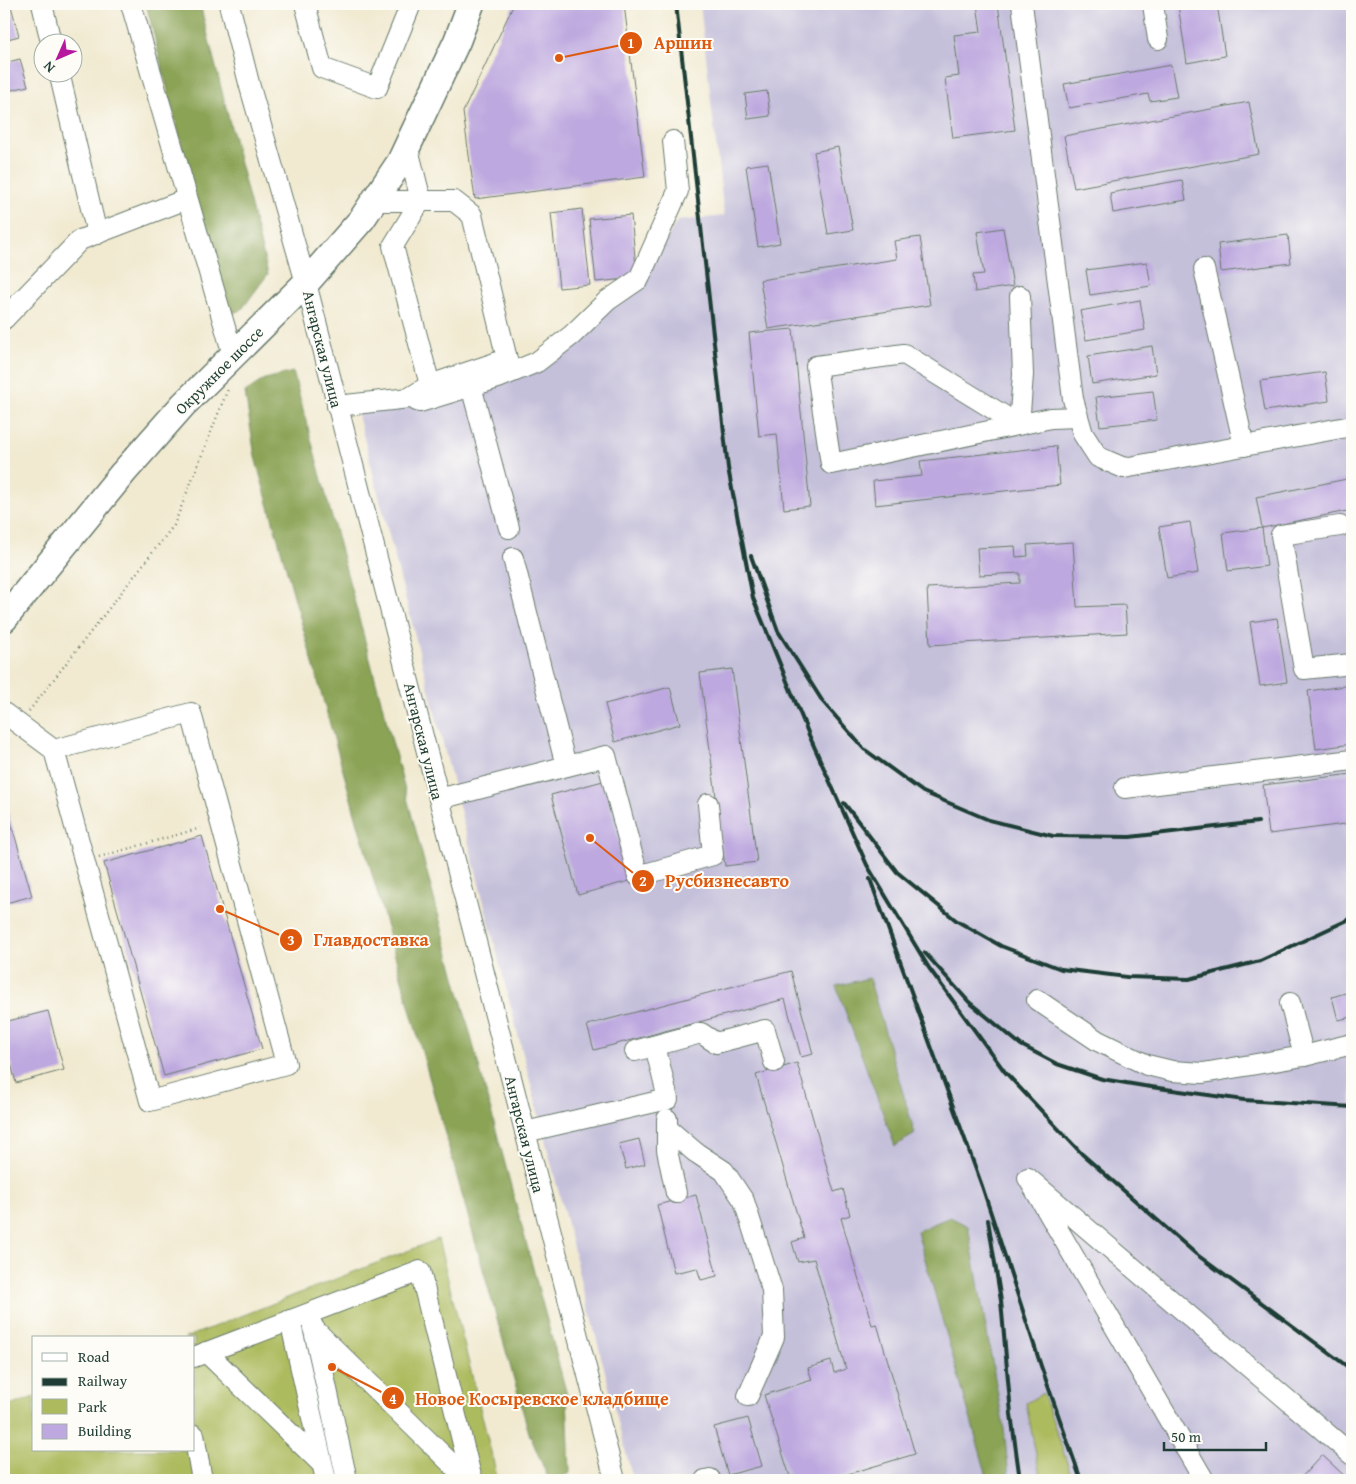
<svg xmlns="http://www.w3.org/2000/svg" width="1356" height="1484" viewBox="0 0 1356 1484" font-family="'Gentium Book Plus',serif">
<rect width="100%" height="100%" fill="#fdfcf7"/>
<filter id="ink" filterUnits="userSpaceOnUse"><feTurbulence type="fractalNoise" baseFrequency=".02" numOctaves="2"/><feDisplacementMap in="SourceGraphic" scale="10" xChannelSelector="R" yChannelSelector="G"/><feConvolveMatrix kernelMatrix="1 2 1 2 8 2 1 2 1" color-interpolation-filters="sRGB"/></filter>
<filter id="wash" filterUnits="userSpaceOnUse"><feTurbulence type="fractalNoise" baseFrequency=".0096" numOctaves="4" result="noise"/><feDisplacementMap in="SourceGraphic" scale="20" xChannelSelector="R" yChannelSelector="G"/><feGaussianBlur stdDeviation="1.12" result="paint"/><feColorMatrix in="noise" values="0 0 0 0 0 0 0 0 0 0 0 0 0 0 0 0 0 1.4 0 .05"/><feComposite in="paint" operator="in"/></filter>
<g filter="url(#wash)">
<rect width="100%" height="100%" fill="#f1ead1"/>
<polygon fill="#c5c0da" points="700,4 1352,4 1352,1480 633,1480 357,411 526,374 642,279 677,221 724,216"/>
<g fill="#adbb5e" stroke="#667c49">
<polygon points="438,1239 498,1480 4,1480 4,1408 34,1397 34,1450 194,1450 194,1338 185,1338"/>
<polygon points="1043,1393 1073,1480 1041,1480 1026,1403"/>
</g>
<g fill="#8aa355" stroke="#547044">
<polygon points="146,4 200,4 268,274 242,309 225,317"/>
<polygon points="293,372 567,1395 570,1472 561,1480 549,1480 529,1433 255,457 245,392 265,379"/>
<polygon points="869,978 915,1134 895,1146 836,986"/>
<polygon points="950,1217 968,1226 1004,1429 1009,1480 988,1480 917,1231"/>
</g>
<g id="blocks">
<g fill="#bda8df">
<polygon points="514,4 624,4 645,177 475,199 463,112"/>
<polygon points="977,4 998,4 1015,130 953,138 945,78 959,76 954,35 981,32"/>
<polygon points="1188,4 1217,4 1225,56 1187,63 1178,5"/>
<polygon points="11,6 19,36 4,40 4,8"/>
<polygon points="20,59 28,86 4,92 4,63"/>
<polygon points="1171,65 1177,97 1150,101 1148,94 1069,108 1064,84"/>
<polygon points="767,91 770,116 748,119 745,94"/>
<polygon points="1249,102 1259,154 1074,188 1064,136"/>
<polygon points="838,147 853,230 828,234 814,152"/>
<polygon points="768,163 780,243 758,247 746,166"/>
<polygon points="1182,180 1186,200 1113,213 1110,193"/>
<polygon points="582,209 590,285 559,288 551,213"/>
<polygon points="631,215 637,278 596,282 589,219"/>
<polygon points="1003,228 1013,286 975,292 973,275 984,274 977,232"/>
<polygon points="1288,235 1291,263 1221,272 1218,244"/>
<polygon points="920,237 930,305 768,329 760,280 897,259 894,241"/>
<polygon points="1147,262 1151,286 1090,295 1086,270"/>
<polygon points="1140,300 1145,330 1086,340 1080,311"/>
<polygon points="793,329 810,506 784,509 777,434 759,436 749,333"/>
<polygon points="1152,346 1156,374 1092,384 1088,356"/>
<polygon points="1325,372 1329,401 1265,411 1260,381"/>
<polygon points="1153,391 1157,420 1100,426 1096,397"/>
<polygon points="1056,446 1060,485 875,505 873,481 922,476 920,461"/>
<polygon points="1352,478 1352,510 1262,528 1267,566 1228,571 1223,533 1262,528 1256,497"/>
<polygon points="1190,522 1198,573 1167,578 1159,527"/>
<polygon points="1073,542 1077,607 1125,605 1127,633 930,645 927,588 1020,583 1020,573 979,575 977,548 1015,546 1016,557 1028,556 1027,545"/>
<polygon points="1277,618 1287,682 1260,686 1250,622"/>
<polygon points="732,669 757,862 725,866 700,673"/>
<polygon points="1352,685 1352,744 1316,749 1308,691"/>
<polygon points="670,687 680,724 615,742 605,704"/>
<polygon points="1352,774 1352,823 1269,834 1263,785"/>
<polygon points="603,781 629,881 578,895 551,795"/>
<polygon points="4,798 32,896 6,903 4,895"/>
<polygon points="202,836 262,1049 164,1076 104,863"/>
<polygon points="791,971 813,1054 801,1057 785,999 594,1050 587,1025"/>
<polygon points="1352,991 1352,1017 1338,1020 1332,997"/>
<polygon points="48,1011 64,1070 16,1083 4,1037 4,1022"/>
<polygon points="797,1063 834,1192 843,1189 850,1215 841,1218 872,1325 877,1324 915,1454 828,1480 791,1480 764,1395 812,1380 808,1368 831,1361 834,1373 846,1369 814,1259 798,1262 792,1242 804,1238 756,1075"/>
<polygon points="639,1139 645,1164 626,1169 619,1144"/>
<polygon points="696,1195 717,1276 701,1280 697,1268 674,1273 657,1205"/>
<polygon points="748,1418 762,1466 728,1475 714,1427"/>
<polygon points="1322,1455 1349,1480 1299,1480"/>
</g>
</g>
</g>
<g filter="url(#ink)">
<use href="#blocks" fill-opacity="0" stroke="#687a6b" stroke-width="1"/>
<g fill="none" stroke-linecap="round" stroke-linejoin="round">
<defs>
<g id="minor">
<polyline points="42,4 51,42"/>
<polyline points="131,4 233,355"/>
<polyline points="229,4 250,87 306,283 615,1480"/>
<polyline points="305,4 322,68 377,88 411,4"/>
<polyline points="1022,4 1073,399 1083,434 1098,457 1124,468 1352,426"/>
<polyline points="1153,4 1158,39"/>
<polyline points="59,72 97,234"/>
<polyline points="407,145 421,200 393,246 430,385"/>
<polyline points="1204,269 1244,446"/>
<polyline points="1020,296 1023,375 1019,425 904,354 816,366 831,464 1051,418 1078,417"/>
<polyline points="4,319 80,240 187,199"/>
<polyline points="471,386 509,528"/>
<polyline points="417,401 420,402 498,378 537,362 572,335 607,301 639,279 678,191 673,141"/>
<polyline points="337,406 409,398 430,385 507,359 472,215 454,201 374,201"/>
<polyline points="1340,526 1281,535 1304,669 1352,664"/>
<polyline points="513,558 566,766"/>
<polyline points="4,713 54,750"/>
<polygon points="191,713 286,1064 150,1101 54,750"/>
<polyline points="1125,788 1352,760"/>
<polyline points="439,799 606,756 638,876 713,855 708,804"/>
<polyline points="1037,1000 1098,1041 1147,1065 1172,1071 1203,1073 1304,1056"/>
<polyline points="1290,1003 1304,1056 1352,1044"/>
<polyline points="635,1051 701,1033 716,1043 765,1030 774,1062"/>
<polyline points="667,1119 667,1150 676,1193"/>
<polyline points="667,1128 695,1152 724,1171 744,1201 772,1290 774,1337 748,1396"/>
<polyline points="525,1132 668,1099 655,1046"/>
<polyline points="290,1320 326,1480"/>
<polyline points="313,1326 347,1480"/>
<polyline points="313,1328 468,1480"/>
<polyline points="206,1352 322,1464"/>
<polyline points="194,1357 420,1271 472,1480"/>
<polyline points="194,1435 202,1480"/>
<polyline points="705,1480 710,1479"/>
<polyline points="1204,1480 1028,1178 1352,1455"/>
</g>
<polyline id="major" points="4,619 123,473 183,405 306,283 362,219 400,162 457,41 471,4"/>
</defs>
<use href="#minor" stroke="#687a6b" stroke-width="22"/>
<use href="#major" stroke="#687a6b" stroke-width="29"/>
<g stroke="#687a6b" stroke-width="2.5" stroke-dasharray="1 4" stroke-linecap="butt">
<polyline points="29,711 174,525 228,389"/>
<polyline points="99,857 201,828"/>
</g>
<use href="#minor" stroke="#fff" stroke-width="20"/>
<use href="#major" stroke="#fff" stroke-width="26"/>
<g stroke="#1f3d34" stroke-width="4">
<polyline points="676,4 728,468 753,598 809,735 867,865 929,968 1005,1072 1082,1154 1196,1254 1352,1370"/>
<polyline points="751,556 778,631 823,702 864,749 923,792 989,820 1053,836 1130,837 1258,822"/>
<polyline points="844,803 897,872 957,921 1001,946 1061,969 1127,977 1189,979 1260,961 1352,918"/>
<polyline points="870,879 982,1186 1041,1366 1081,1480"/>
<polyline points="925,953 969,1002 1021,1045 1057,1064 1102,1079 1144,1086 1244,1100 1352,1107"/>
<polyline points="988,1220 1001,1301 1011,1414 1020,1480"/>
</g>
</g>
</g>
<g text-anchor="middle" dominant-baseline="central" stroke-width="4" stroke-linejoin="round" paint-order="stroke">
<g font-size="16" fill="#1f3d34" stroke="#fdfcf7">
<text transform="translate(323 349) rotate(76)">Ангарская улица</text>
<text transform="translate(219 370) rotate(-45)">Окружное шоссе</text>
<text transform="translate(424 741) rotate(76)">Ангарская улица</text>
<text transform="translate(525 1134) rotate(76)">Ангарская улица</text>
</g>
</g>
<path fill="none" stroke="#de580e" stroke-width="2" d="M559 58L631 43M590 838L643 881M220 909L291 940M332 1367L393 1398"/>
<g fill="#de580e" stroke="#fdfcf7" stroke-width="2">
<circle cx="559" cy="58" r="5"/>
<circle cx="590" cy="838" r="5"/>
<circle cx="220" cy="909" r="5"/>
<circle cx="332" cy="1367" r="5"/>
<circle cx="631" cy="43" r="12"/>
<circle cx="643" cy="881" r="12"/>
<circle cx="291" cy="940" r="12"/>
<circle cx="393" cy="1398" r="12"/>
</g>
<g font-size="15" text-anchor="middle" font-weight="bold" fill="#fff">
<text x="631" y="48">1</text>
<text x="643" y="886">2</text>
<text x="291" y="945">3</text>
<text x="393" y="1404">4</text>
</g>
<g font-size="18" text-anchor="middle" font-weight="bold" fill="#de580e" stroke="#fdfcf7" stroke-width="4" stroke-linejoin="round" paint-order="stroke">
<text x="683" y="49">Аршин</text>
<text x="727" y="887">Русбизнесавто</text>
<text x="371" y="946">Главдоставка</text>
<text x="542" y="1405">Новое Косыревское кладбище</text>
</g>
<rect width="1356" height="1484" fill="none" stroke="#fdfcf7" stroke-width="20"/>
<rect x="32" y="1336" width="162" height="115" fill="#fdfcf7" stroke="#a4b0a9"/>
<rect x="42" y="1353" width="25" height="8" fill="#ffffff" stroke="#a4b0a9"/>
<text x="78" y="1362" font-size="15" fill="#1f3d34">Road</text>
<rect x="42" y="1378" width="25" height="8" fill="#1f3d34" stroke="#a4b0a9"/>
<text x="78" y="1386" font-size="15" fill="#1f3d34">Railway</text>
<rect x="42" y="1399" width="25" height="15" fill="#adbb5e" stroke="#a4b0a9"/>
<text x="78" y="1412" font-size="15" fill="#1f3d34">Park</text>
<rect x="42" y="1424" width="25" height="15" fill="#bda8df" stroke="#a4b0a9"/>
<text x="78" y="1436" font-size="15" fill="#1f3d34">Building</text>
<g transform="translate(58 58) rotate(225)"><circle r="24" fill="#fdfcf7" stroke="#a4b0a9"/>
<path d="M0-4L9 19L0 12L-9 19Z" fill="#b5179e"/>
<text y="-8" font-size="14" font-weight="bold" text-anchor="middle" fill="#1f3d34">N</text>
</g>
<path d="M1164 1442v8h102v-8" fill="none" stroke="#1f3d34" stroke-width="2.5"/>
<text x="1171" y="1442" font-size="15" fill="#1f3d34" stroke="#fdfcf7" stroke-width="4" paint-order="stroke">50 m</text>
</svg>
